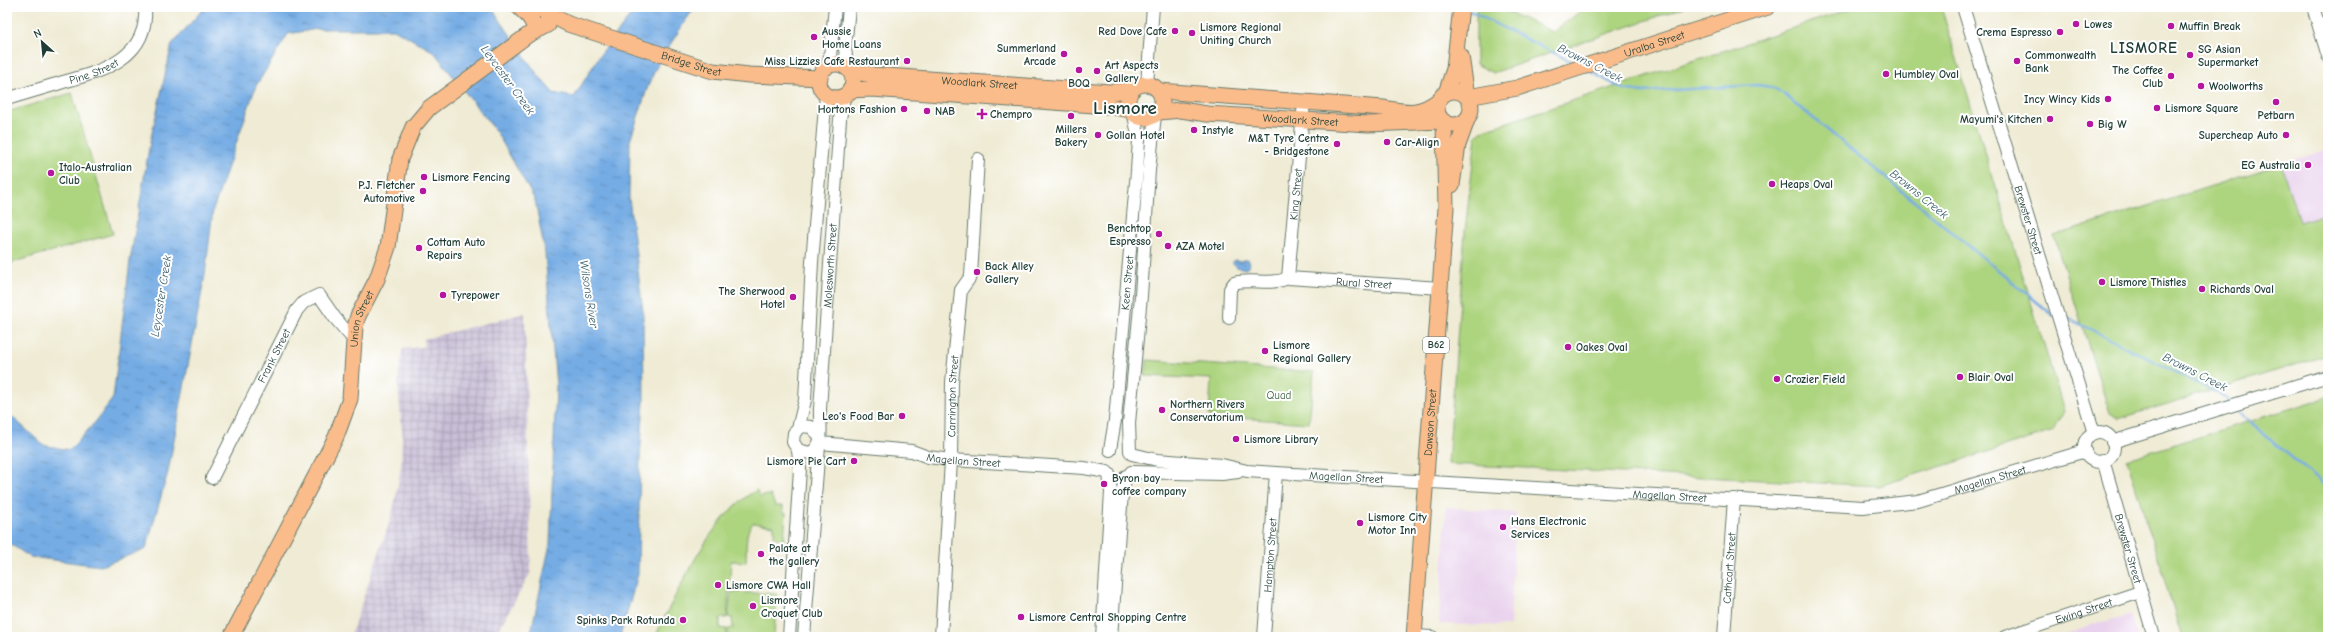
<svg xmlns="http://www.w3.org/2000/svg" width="2335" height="644" viewBox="0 0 2335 644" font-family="'Comic Neue',sans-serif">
<defs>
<pattern id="industrial-grid" width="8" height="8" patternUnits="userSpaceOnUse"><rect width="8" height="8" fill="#c9bfd7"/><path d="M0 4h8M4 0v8" fill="none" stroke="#a39caf"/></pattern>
<pattern id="water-ripples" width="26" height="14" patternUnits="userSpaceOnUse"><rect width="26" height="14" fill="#75ace4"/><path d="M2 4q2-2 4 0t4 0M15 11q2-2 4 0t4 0" fill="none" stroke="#5f8dba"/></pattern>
</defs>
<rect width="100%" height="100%" fill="#fff"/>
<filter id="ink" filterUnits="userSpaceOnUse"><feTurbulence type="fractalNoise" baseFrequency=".025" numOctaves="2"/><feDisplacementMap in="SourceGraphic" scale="8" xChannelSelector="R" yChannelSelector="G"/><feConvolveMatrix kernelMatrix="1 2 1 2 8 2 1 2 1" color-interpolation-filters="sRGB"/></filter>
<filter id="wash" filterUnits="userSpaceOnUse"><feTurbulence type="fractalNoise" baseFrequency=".012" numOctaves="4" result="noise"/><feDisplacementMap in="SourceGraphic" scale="16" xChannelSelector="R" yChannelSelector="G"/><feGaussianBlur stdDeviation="0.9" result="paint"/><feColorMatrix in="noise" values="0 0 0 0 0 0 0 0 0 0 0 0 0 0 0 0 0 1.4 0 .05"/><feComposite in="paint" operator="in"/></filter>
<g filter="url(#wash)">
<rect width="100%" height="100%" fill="#efebd4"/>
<g fill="#e9d2ed">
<polygon points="2328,149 2328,213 2299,223 2281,164"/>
<polygon points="1446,507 1516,513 1510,626 1439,624"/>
<polygon points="2130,614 2137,637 2055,637"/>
</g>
<polygon fill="url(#industrial-grid)" points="525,313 531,572 495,637 350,637 391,517 396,496 401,466 402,433 398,384 402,349 423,347 424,339"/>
<g fill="#add47f" stroke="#66885a">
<polygon points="1476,7 1497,7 1553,32 1586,7 1685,7 1493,73 1476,64"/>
<polygon points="1856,7 1941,7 2064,411 2054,431 1879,486 1448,464 1465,231 1476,136 1481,131"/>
<polygon points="72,93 113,234 10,263 7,251 7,112"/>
<polygon points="2281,164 2299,222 2328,213 2328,355 2118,419 2110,414 2054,236"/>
<polygon points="1147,360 1314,372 1309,423 1209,416 1211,379 1145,376"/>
<polygon points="2328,397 2328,637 2182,637 2127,459"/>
<path d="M757,490L759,496L771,495L775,506H783V513H786L784,540L774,537V526L753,523C744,531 747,550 746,562L731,561L727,618H720V628L727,629L726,637H655C678,591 711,514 757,490Z"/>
<polygon points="731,592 777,594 774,637 728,637 728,629 733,628 732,618 728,617"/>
</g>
<g fill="url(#water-ripples)" stroke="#4a748c">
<polygon points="205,7 491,7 535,71 553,93 574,97 600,55 637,7 698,7 690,14 660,60 649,83 630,141 629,198 643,312 644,402 640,459 638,574 620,637 530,637 550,544 556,386 545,253 535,200 497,133 434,52 394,29 317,29 288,34 256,86 213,210 205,275 168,472 146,549 101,566 30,557 7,542 7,412 43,445 70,450 97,420 113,398 130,261 150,142 172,44"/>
<polygon points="1248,259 1250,264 1246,269 1237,267 1232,262 1235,260 1240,261"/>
</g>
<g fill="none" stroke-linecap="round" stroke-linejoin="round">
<g stroke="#75ace4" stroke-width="2.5">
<polyline points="1466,9 1574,63"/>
<polyline points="1589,71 1623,89 1642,92 1757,85 1772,87 1785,95 2054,316"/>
<polyline points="2062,315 2227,398 2230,403"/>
<polyline points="2234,409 2328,488"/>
</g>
</g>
</g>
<g filter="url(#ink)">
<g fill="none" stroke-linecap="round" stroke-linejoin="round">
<defs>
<g id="minor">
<path id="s1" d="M1963,7L2094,433"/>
<polyline points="2313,7 2328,56"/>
<polyline points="829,66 835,7"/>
<polyline points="848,69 845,49 849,7"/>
<polyline points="1147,84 1153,7"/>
<path id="s2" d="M7,99C26,93 44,88 63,82C103,71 149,58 145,7"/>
<path id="s3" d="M1288,278L1441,288"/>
<path id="s4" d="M1229,318L1230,289L1234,283C1252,278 1271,286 1288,278L1304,102"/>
<polyline points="798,429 805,400 812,262 826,95"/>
<circle cx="2099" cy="447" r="15"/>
<path id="s5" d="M820,436L811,427L802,426L794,433L793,442L798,450L810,453C826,446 819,423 820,409L840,119L844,96"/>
<polyline points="2112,442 2328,376"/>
<path id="s6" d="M820,443L912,451L928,457L951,460L1084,468L1107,472"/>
<path id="s7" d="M1110,450L1115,420L1137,171L1139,140L1134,115"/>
<polyline points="1130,451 1129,423 1141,296 1149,170 1155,115"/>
<path id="s8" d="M1132,454L1157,460L1222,465L1247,471L1276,473L1863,507L1918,501L2085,451"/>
<path id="s9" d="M2103,460L2154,637"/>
<polyline points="1131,472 1222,474 1238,472"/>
<path id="s10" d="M212,478L297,310L304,302L319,295L335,318L354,340"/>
<polyline points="1414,636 1432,637"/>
<polyline points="789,637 800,469 798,450"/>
<polyline points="804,637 819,446"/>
<path id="s11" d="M941,637L951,460L952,382L961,290L971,276L978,159"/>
<polyline points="1102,637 1111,492 1109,474"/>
<polyline points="1111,637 1122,493 1126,476"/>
<path id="s12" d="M1264,637L1276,473"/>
<path id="s13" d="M1724,637L1734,499"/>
<path id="s14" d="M2005,637L2140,592"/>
</g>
<g id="major">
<polyline points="519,7 530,18"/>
<polyline points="542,9 534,11 530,18 534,26 542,28"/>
<path id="s15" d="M549,14L568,24L713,71L749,75L820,78"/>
<polyline points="1461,56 1467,96"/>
<circle cx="836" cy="81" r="17"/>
<path id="s16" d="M850,71L873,75L1110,92L1132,90"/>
<circle cx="1145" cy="101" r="17"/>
<polyline points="850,90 872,89 1108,106 1130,110"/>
<circle cx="1454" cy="108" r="17"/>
<path d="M1160,91L1383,108C1407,112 1418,116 1439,100"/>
<polyline points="1446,93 1454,69 1461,7"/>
<path id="s17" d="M1468,97L1517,88L1768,7"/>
<path id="s18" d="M1159,112L1181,110L1207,114L1368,124L1442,121"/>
<polyline points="1452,185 1458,145 1467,120"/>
<path id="s19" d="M231,637L336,437L350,399L355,327L358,316L377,279L388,247L400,159L413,127L429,108L528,35L548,25L549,14L539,7"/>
<path id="s20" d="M1414,637L1446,208L1444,122"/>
</g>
</defs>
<use href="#minor" stroke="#687a6c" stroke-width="14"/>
<use href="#major" stroke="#687a6c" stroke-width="17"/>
<use href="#minor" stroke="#fff" stroke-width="12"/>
<use href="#major" stroke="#fabc8b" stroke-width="15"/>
</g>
</g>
<g fill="#b5179e" stroke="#fff" stroke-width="1.5">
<circle cx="2076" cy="24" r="4"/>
<circle cx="2171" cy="26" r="4"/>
<circle cx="1175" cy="31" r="4"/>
<circle cx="2060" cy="32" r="4"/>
<circle cx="1192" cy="33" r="4"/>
<circle cx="814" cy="37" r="4"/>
<circle cx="1064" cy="54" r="4"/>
<circle cx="2190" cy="55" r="4"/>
<circle cx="907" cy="61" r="4"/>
<circle cx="2017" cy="61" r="4"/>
<circle cx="1079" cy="70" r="4"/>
<circle cx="1097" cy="71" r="4"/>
<circle cx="1886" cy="74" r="4"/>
<circle cx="2171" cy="76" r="4"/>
<circle cx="2201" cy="86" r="4"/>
<circle cx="2108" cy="99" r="4"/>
<circle cx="2276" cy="102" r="4"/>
<circle cx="2157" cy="108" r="4"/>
<circle cx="904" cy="109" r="4"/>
<circle cx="927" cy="111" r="4"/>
<path d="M980 108h4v4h4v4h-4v4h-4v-4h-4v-4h4z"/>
<circle cx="1071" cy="116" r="4"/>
<circle cx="2050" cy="119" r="4"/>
<circle cx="2090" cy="124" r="4"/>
<circle cx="1194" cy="130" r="4"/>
<circle cx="1098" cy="135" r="4"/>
<circle cx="2286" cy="135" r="4"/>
<circle cx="1387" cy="142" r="4"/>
<circle cx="1337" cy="144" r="4"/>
<circle cx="2308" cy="165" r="4"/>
<circle cx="51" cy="173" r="4"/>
<circle cx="424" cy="177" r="4"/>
<circle cx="1772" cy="184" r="4"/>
<circle cx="423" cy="191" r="4"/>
<circle cx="1159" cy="234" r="4"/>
<circle cx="1168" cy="246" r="4"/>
<circle cx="419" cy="248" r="4"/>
<circle cx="977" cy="272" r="4"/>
<circle cx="2102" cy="282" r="4"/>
<circle cx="2202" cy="289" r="4"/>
<circle cx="443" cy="295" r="4"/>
<circle cx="793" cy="297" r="4"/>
<circle cx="1568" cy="347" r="4"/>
<circle cx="1265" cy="351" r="4"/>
<circle cx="1960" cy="377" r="4"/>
<circle cx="1777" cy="379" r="4"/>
<circle cx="1162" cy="410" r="4"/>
<circle cx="902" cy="416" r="4"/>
<circle cx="1236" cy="439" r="4"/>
<circle cx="854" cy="461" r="4"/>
<circle cx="1104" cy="484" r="4"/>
<circle cx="1360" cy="523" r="4"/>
<circle cx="1503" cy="527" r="4"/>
<circle cx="761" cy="554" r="4"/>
<circle cx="718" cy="585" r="4"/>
<circle cx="753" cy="606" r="4"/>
<circle cx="1021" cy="617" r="4"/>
<circle cx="683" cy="620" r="4"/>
</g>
<g text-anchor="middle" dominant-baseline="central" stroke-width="4" stroke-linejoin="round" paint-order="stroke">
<rect fill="#fff" stroke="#627771" stroke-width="1" x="1423" y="337" width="26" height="16" rx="3"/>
<g font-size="10" font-weight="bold" fill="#1f3d34">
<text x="1436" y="345">B62</text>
</g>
<g font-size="11" font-weight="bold" fill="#1f3d34" stroke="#fff" text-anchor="start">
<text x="2084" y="24">Lowes</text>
<text x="2179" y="26">Muffin Break</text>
<text x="1200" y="27">Lismore Regional<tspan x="1200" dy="13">Uniting Church</tspan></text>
<text x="822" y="31">Aussie<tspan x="822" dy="13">Home Loans</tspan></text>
<text x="1167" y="31" text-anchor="end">Red Dove Cafe</text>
<text x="2052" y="32" text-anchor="end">Crema Espresso</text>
<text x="1056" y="48" text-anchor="end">Summerland<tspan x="1056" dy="13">Arcade</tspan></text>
<text x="2198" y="49">SG Asian<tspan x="2198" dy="13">Supermarket</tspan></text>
<text x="2025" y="55">Commonwealth<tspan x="2025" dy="13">Bank</tspan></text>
<text x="899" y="61" text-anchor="end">Miss Lizzies Cafe Restaurant</text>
<text x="1105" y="65">Art Aspects<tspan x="1105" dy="13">Gallery</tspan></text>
<text x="2163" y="70" text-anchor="end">The Coffee<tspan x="2163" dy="13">Club</tspan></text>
<text x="1894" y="74">Humbley Oval</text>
<text x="1079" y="83" text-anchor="middle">BOQ</text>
<text x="2209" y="86">Woolworths</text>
<text x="2100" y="99" text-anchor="end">Incy Wincy Kids</text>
<text x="2165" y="108">Lismore Square</text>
<text x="896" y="109" text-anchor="end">Hortons Fashion</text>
<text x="935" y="111">NAB</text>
<text x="990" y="114">Chempro</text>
<text x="2276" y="115" text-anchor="middle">Petbarn</text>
<text x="2042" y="119" text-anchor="end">Mayumi's Kitchen</text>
<text x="2098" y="124">Big W</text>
<text x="1071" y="129" text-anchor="middle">Millers<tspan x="1071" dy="13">Bakery</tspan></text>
<text x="1202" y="130">Instyle</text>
<text x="1106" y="135">Gollan Hotel</text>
<text x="2278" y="135" text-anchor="end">Supercheap Auto</text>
<text x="1329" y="138" text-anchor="end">M&amp;T Tyre Centre<tspan x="1329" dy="13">- Bridgestone</tspan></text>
<text x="1395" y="142">Car-Align</text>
<text x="2300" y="165" text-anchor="end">EG Australia</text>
<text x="59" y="167">Italo-Australian<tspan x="59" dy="13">Club</tspan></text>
<text x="432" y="177">Lismore Fencing</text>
<text x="1780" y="184">Heaps Oval</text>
<text x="415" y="185" text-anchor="end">P.J. Fletcher<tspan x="415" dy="13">Automotive</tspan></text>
<text x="1151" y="228" text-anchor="end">Benchtop<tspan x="1151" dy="13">Espresso</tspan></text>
<text x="427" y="242">Cottam Auto<tspan x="427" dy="13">Repairs</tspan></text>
<text x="1176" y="246">AZA Motel</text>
<text x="985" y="266">Back Alley<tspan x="985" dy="13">Gallery</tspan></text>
<text x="2110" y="282">Lismore Thistles</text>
<text x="2210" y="289">Richards Oval</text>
<text x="785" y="291" text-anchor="end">The Sherwood<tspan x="785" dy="13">Hotel</tspan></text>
<text x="451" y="295">Tyrepower</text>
<text x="1273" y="345">Lismore<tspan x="1273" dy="13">Regional Gallery</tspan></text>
<text x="1576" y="347">Oakes Oval</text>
<text x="1968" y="377">Blair Oval</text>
<text x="1785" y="379">Crozier Field</text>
<text x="1170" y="404">Northern Rivers<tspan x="1170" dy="13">Conservatorium</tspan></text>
<text x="894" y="416" text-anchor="end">Leo's Food Bar</text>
<text x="1244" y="439">Lismore Library</text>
<text x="846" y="461" text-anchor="end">Lismore Pie Cart</text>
<text x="1112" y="478">Byron bay<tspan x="1112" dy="13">coffee company</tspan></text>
<text x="1368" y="517">Lismore City<tspan x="1368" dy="13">Motor Inn</tspan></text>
<text x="1511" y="521">Hans Electronic<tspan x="1511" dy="13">Services</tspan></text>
<text x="769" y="548">Palate at<tspan x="769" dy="13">the gallery</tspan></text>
<text x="726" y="585">Lismore CWA Hall</text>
<text x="761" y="600">Lismore<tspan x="761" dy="13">Croquet Club</tspan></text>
<text x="1029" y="617">Lismore Central Shopping Centre</text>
<text x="675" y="620" text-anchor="end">Spinks Park Rotunda</text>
</g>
<g font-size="11" fill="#1f3d34" stroke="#fff">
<text stroke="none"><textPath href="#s17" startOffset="194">Uralba Street</textPath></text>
<text stroke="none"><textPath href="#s15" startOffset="151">Bridge Street</textPath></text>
<text stroke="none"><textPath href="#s2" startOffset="91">Pine Street</textPath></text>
<text stroke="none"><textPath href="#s16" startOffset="130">Woodlark Street</textPath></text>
<text stroke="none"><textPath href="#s18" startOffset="142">Woodlark Street</textPath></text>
<text stroke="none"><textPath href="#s4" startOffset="175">King Street</textPath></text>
<text stroke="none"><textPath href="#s1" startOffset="223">Brewster Street</textPath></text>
<text stroke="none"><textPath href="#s5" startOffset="255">Molesworth Street</textPath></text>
<text stroke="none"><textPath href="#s7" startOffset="168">Keen Street</textPath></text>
<text stroke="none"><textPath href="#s3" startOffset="76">Rural Street</textPath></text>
<text stroke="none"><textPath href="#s19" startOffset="348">Union Street</textPath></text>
<text stroke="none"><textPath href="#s10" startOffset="137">Frank Street</textPath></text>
<text stroke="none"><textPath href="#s11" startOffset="241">Carrington Street</textPath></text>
<text stroke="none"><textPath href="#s20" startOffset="215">Dawson Street</textPath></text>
<text stroke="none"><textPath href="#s6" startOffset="145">Magellan Street</textPath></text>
<text stroke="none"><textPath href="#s8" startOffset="216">Magellan Street</textPath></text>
<text stroke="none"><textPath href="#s8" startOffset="864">Magellan Street</textPath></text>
<text stroke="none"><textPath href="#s8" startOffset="540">Magellan Street</textPath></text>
<text stroke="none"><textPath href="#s9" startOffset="92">Brewster Street</textPath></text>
<text stroke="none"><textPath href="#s12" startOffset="82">Hampton Street</textPath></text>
<text stroke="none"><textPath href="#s13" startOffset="69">Cathcart Street</textPath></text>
<text stroke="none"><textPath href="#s14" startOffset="83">Ewing Street</textPath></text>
</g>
<g font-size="11" fill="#426347" stroke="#fff">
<text x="1279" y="395">Quad</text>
</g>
<g font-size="12" font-style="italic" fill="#395e69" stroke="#fff">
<text transform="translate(1590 63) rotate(27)">Browns Creek</text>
<text transform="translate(508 80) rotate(54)">Leycester Creek</text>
<text transform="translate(1919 194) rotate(39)">Browns Creek</text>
<text transform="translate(589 294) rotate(81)">Wilsons River</text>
<text transform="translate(161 296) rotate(-81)">Leycester Creek</text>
<text transform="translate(2195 372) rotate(27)">Browns Creek</text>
</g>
<g font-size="15" font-weight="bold" letter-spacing="1" fill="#1f3d34" stroke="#fff">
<text x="2144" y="48">LISMORE</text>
</g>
<g font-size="19" font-weight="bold" fill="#1f3d34" stroke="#fff">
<text x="1125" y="108">Lismore</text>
</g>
</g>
<rect width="2335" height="644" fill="none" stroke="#fff" stroke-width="24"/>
<g transform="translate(42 42) rotate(333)" stroke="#ffffff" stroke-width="3" paint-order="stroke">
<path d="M0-3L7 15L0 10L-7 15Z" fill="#1f3d34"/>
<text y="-6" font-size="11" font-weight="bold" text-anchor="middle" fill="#1f3d34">N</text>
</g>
</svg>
